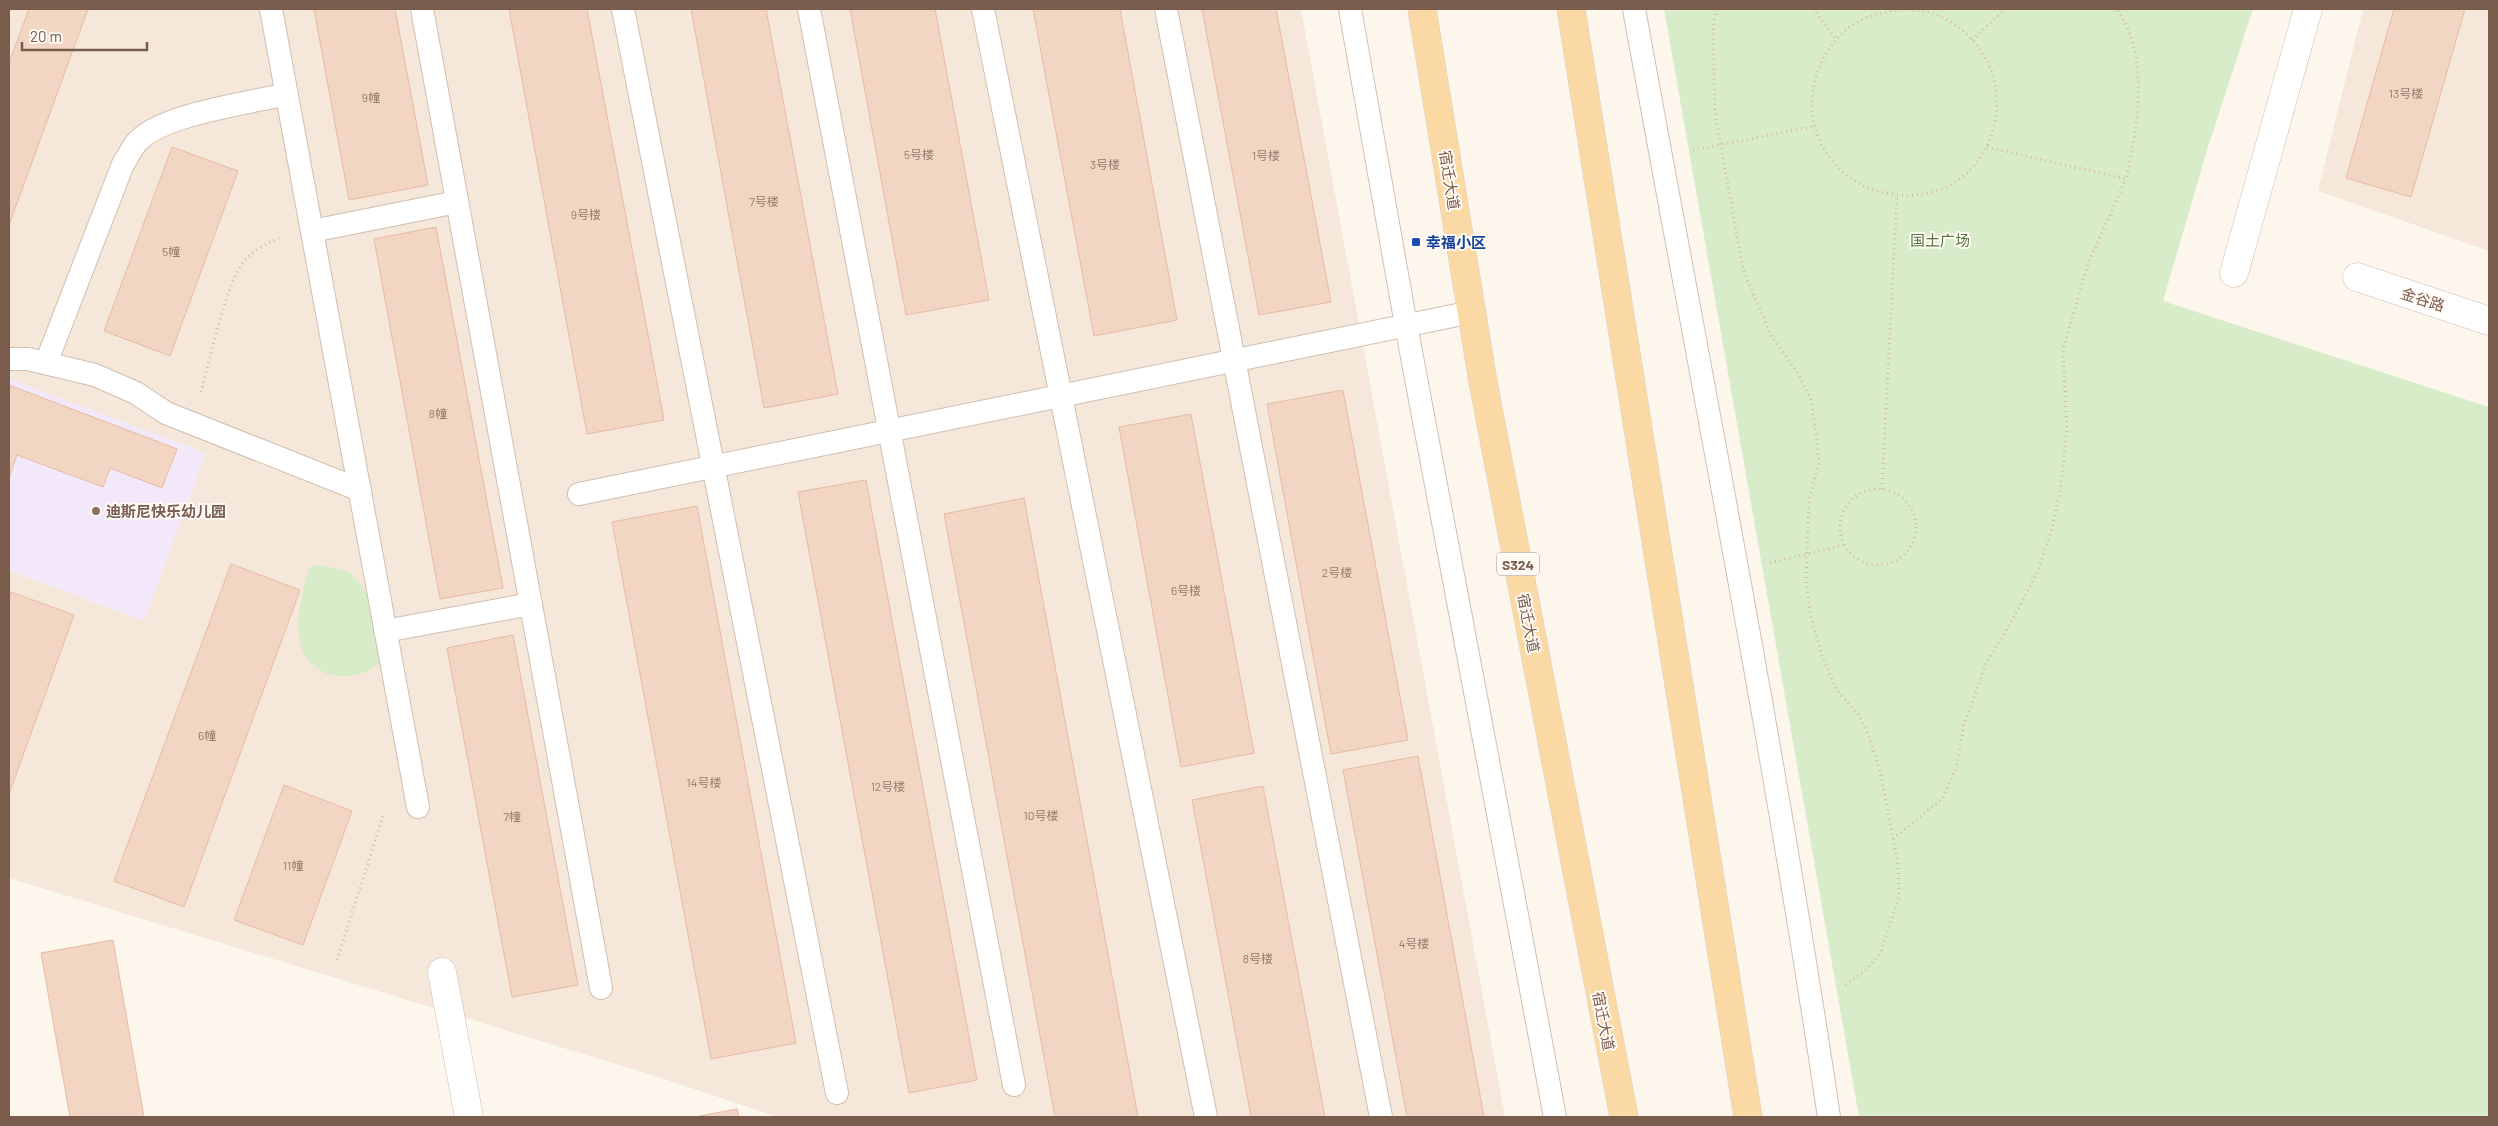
<svg xmlns="http://www.w3.org/2000/svg" width="2498" height="1126" viewBox="0 0 2498 1126" font-family="Barlow,'Noto Sans SC',sans-serif">
<rect width="100%" height="100%" fill="#fdf6ec"/>
<g fill="#f5e8da">
<polygon points="9,9 1301,9 1505,1117 778,1117 652,1075 9,878 9,570 144,621 205,453 9,379"/>
<polygon points="2363,9 2489,9 2489,251 2318,191"/>
</g>
<polygon fill="#f3e8fa" points="9,379 206,453 144,621 9,570"/>
<g fill="#d8ecc9">
<polygon points="1664,9 2253,9 2208,147 2163,301 2489,407 2489,1117 1859,1117"/>
<path d="M319,565C328,567 341,568 349,573C378,593 375,634 379,664C367,673 353,678 337,676C328,675 324,673 316,667C286,644 302,598 309,567Z"/>
</g>
<g fill="#f3d5c3" stroke="#e6bba3">
<polygon points="29,9 88,9 9,225 9,63"/>
<polygon points="314,9 395,9 428,185 349,200"/>
<polygon points="509,9 587,9 664,420 587,434"/>
<polygon points="691,9 766,9 838,394 764,408"/>
<polygon points="850,9 935,9 989,300 906,315"/>
<polygon points="1033,9 1120,9 1177,320 1094,336"/>
<polygon points="1202,9 1276,9 1331,302 1259,315"/>
<polygon points="2394,9 2465,9 2411,197 2346,178"/>
<polygon points="172,147 238,171 170,356 104,331"/>
<polygon points="436,227 503,588 440,599 374,239"/>
<polygon points="9,385 177,449 162,488 110,468 103,487 17,455 9,478"/>
<polygon points="1343,390 1408,740 1331,754 1267,404"/>
<polygon points="1191,414 1254,753 1181,767 1119,427"/>
<polygon points="866,480 977,1080 909,1093 798,492"/>
<polygon points="1024,498 1138,1117 1055,1117 944,514"/>
<polygon points="697,506 796,1043 711,1059 612,522"/>
<polygon points="231,564 300,590 184,907 114,881"/>
<polygon points="11,592 74,615 9,794 9,599"/>
<polygon points="513,635 578,985 512,997 447,648"/>
<polygon points="1418,756 1484,1117 1407,1117 1343,770"/>
<polygon points="284,785 352,811 303,945 234,920"/>
<polygon points="1263,786 1325,1117 1251,1117 1192,800"/>
<polygon points="113,940 144,1117 70,1117 41,953"/>
<polygon points="737,1109 739,1117 694,1117"/>
</g>
<g fill="none" stroke-linecap="round" stroke-linejoin="round">
<defs>
<g id="service">
<polyline points="271,9 418,807"/>
<polyline points="422,9 601,988"/>
<polyline points="623,9 837,1093"/>
<polyline points="809,9 1014,1085"/>
<polyline points="983,9 1206,1117"/>
<polyline points="1166,9 1381,1117"/>
<polyline points="1350,9 1406,325 1555,1117"/>
<path d="M1634,9C1701,378 1774,746 1829,1117"/>
<polyline points="312,231 457,202"/>
<polyline points="9,359 28,359 95,375 136,393 166,413 360,490"/>
<path d="M46,363L123,164C128,157 132,147 138,141C164,114 249,103 287,94"/>
<polyline points="579,494 1472,312"/>
<polyline points="385,631 531,604"/>
</g>
<g id="minor">
<polyline points="2234,273 2308,9"/>
<polyline points="442,972 469,1117"/>
</g>
<polyline id="tertiary" points="2357,277 2489,321"/>
<g id="primary">
<polyline points="1422,9 1483,382 1624,1117"/>
<polyline points="1571,9 1748,1117"/>
</g>
</defs>
<use href="#service" stroke="#d1beb0" stroke-width="24"/>
<use href="#minor" stroke="#d1beb0" stroke-width="29"/>
<use href="#tertiary" stroke="#d1beb0" stroke-width="29"/>
<use href="#primary" stroke="#dad1cd" stroke-width="29"/>
<g stroke="#d9b8a5" stroke-width="3" stroke-dasharray="1 4" stroke-linecap="butt">
<polyline points="1716,9 1713,31 1715,113 1743,270 1772,337 1797,372 1810,397 1816,432 1819,464 1809,499 1806,579 1811,618 1822,656 1836,689 1858,714 1869,736 1880,771 1898,864 1899,896 1880,954 1865,971 1842,987"/>
<polyline points="1813,9 1836,39"/>
<path d="M1901,9C1889,12 1873,14 1861,20C1812,46 1796,116 1831,159C1847,179 1865,190 1891,194C2000,211 2041,59 1935,14C1925,10 1912,10 1902,9"/>
<polyline points="1972,40 2005,9"/>
<path d="M1987,147L2126,179C2138,126 2150,57 2117,9"/>
<polyline points="1693,150 1815,126"/>
<path d="M201,392C209,363 227,280 244,261C254,250 266,244 279,238"/>
<circle cx="1878" cy="527" r="38"/>
<polyline points="1882,489 1897,195"/>
<polyline points="1770,563 1844,545"/>
<polyline points="1893,839 1942,799 1956,768 1964,724 1986,664 2014,617 2038,571 2051,532 2060,491 2067,430 2063,349 2088,264 2126,179"/>
<polyline points="337,960 384,813"/>
</g>
<use href="#service" stroke="#fff" stroke-width="22"/>
<use href="#minor" stroke="#fff" stroke-width="28"/>
<use href="#tertiary" stroke="#fff" stroke-width="28"/>
<use href="#primary" stroke="#fbd9a5" stroke-width="28"/>
</g>
<rect fill="#1a4fb4" stroke="#fffaf3" stroke-width="2" x="1411" y="237" width="10" height="10" rx="2.5"/>
<circle fill="#8d6e63" stroke="#fffaf3" stroke-width="2" cx="96" cy="511" r="5"/>
<g text-anchor="middle" dominant-baseline="central" stroke-width="4" stroke-linejoin="round" paint-order="stroke">
<g font-size="12" fill="#987a6a">
<text x="2406" y="93">13号楼</text>
<text x="371" y="97">9幢</text>
<text x="919" y="154">5号楼</text>
<text x="1266" y="155">1号楼</text>
<text x="1105" y="164">3号楼</text>
<text x="764" y="201">7号楼</text>
<text x="586" y="214">9号楼</text>
<text x="171" y="251">5幢</text>
<text x="438" y="413">8幢</text>
<text x="1337" y="572">2号楼</text>
<text x="1186" y="590">6号楼</text>
<text x="207" y="735">6幢</text>
<text x="704" y="782">14号楼</text>
<text x="888" y="786">12号楼</text>
<text x="1041" y="815">10号楼</text>
<text x="512" y="816">7幢</text>
<text x="293" y="865">11幢</text>
<text x="1414" y="943">4号楼</text>
<text x="1258" y="958">8号楼</text>
</g>
<rect fill="#fffaf3" stroke="#a28b7f" stroke-width="1" x="1497" y="552.5" width="42" height="23" rx="4"/>
<g font-size="14" font-weight="bold" fill="#7a5c4d">
<text x="1518" y="564">S324</text>
</g>
<g font-size="15" fill="#7a5c4d" stroke="#fffaf3">
<text transform="translate(1450 180) rotate(81)">宿迁大道</text>
<text transform="translate(2423 299) rotate(18)">金谷路</text>
<text transform="translate(1529 623) rotate(79)">宿迁大道</text>
<text transform="translate(1604 1021) rotate(79)">宿迁大道</text>
</g>
<g font-size="15" fill="#537a41" stroke="#fffaf3">
<text x="1940" y="240">国土广场</text>
</g>
<g font-size="15" font-weight="bold" fill="#164399" stroke="#fffaf3" text-anchor="start">
<text x="1426" y="242">幸福小区</text>
</g>
<g font-size="15" font-weight="bold" fill="#785e54" stroke="#fffaf3" text-anchor="start">
<text x="106" y="511">迪斯尼快乐幼儿园</text>
</g>
</g>
<rect width="2498" height="1126" fill="none" stroke="#7a5c4d" stroke-width="20"/>
<path d="M22 42v8h125v-8" fill="none" stroke="#7a5c4d" stroke-width="2.5"/>
<text x="30" y="42" font-size="15" fill="#7a5c4d" stroke="#fffaf3" stroke-width="4" paint-order="stroke">20 m</text>
</svg>
